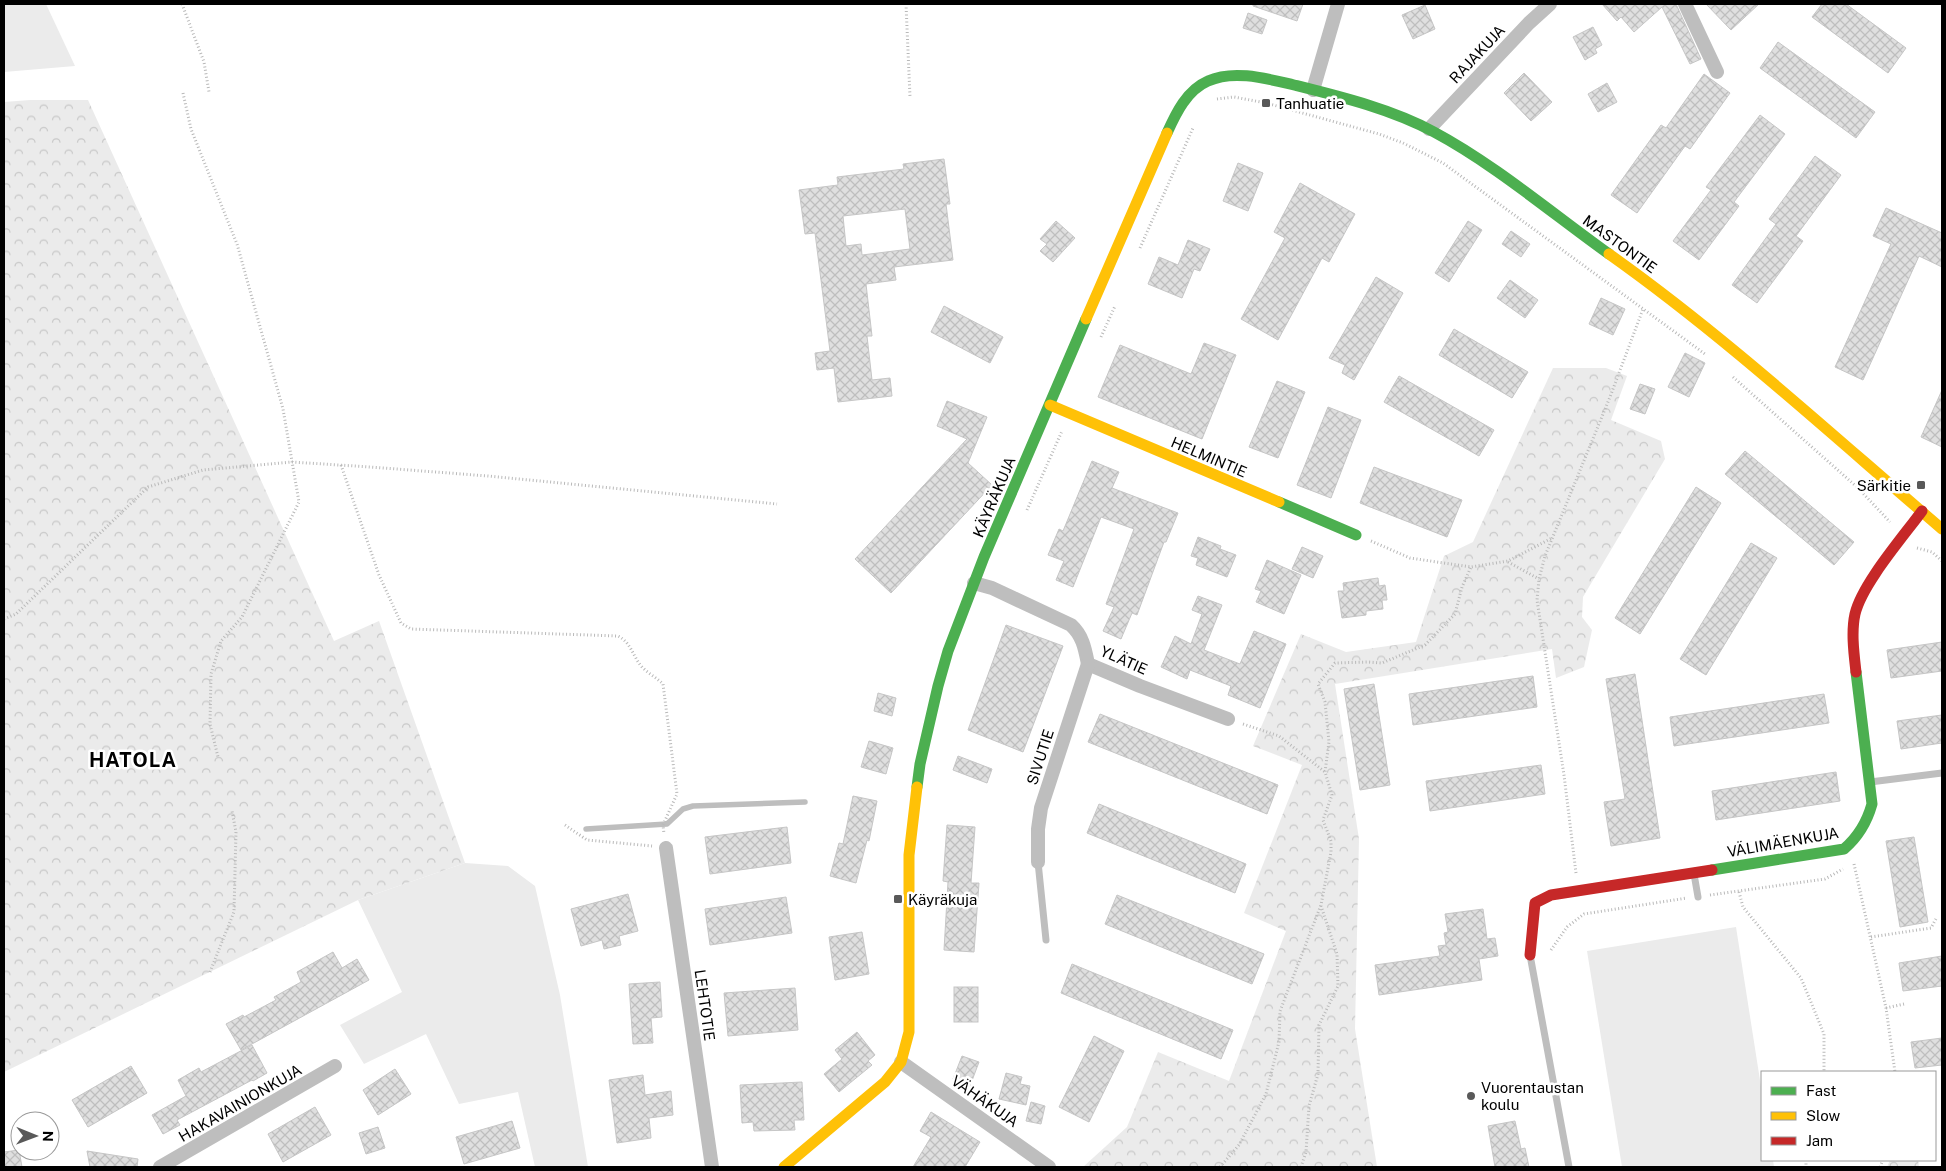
<svg xmlns="http://www.w3.org/2000/svg" width="1946" height="1171" viewBox="0 0 1946 1171" font-family="'Public Sans',sans-serif">
<defs>
<pattern id="forest-crowns" width="20" height="18" patternUnits="userSpaceOnUse" patternTransform="scale(1.25)"><rect width="20" height="18" fill="#ebebeb"/><path d="M2 6a3 3 0 1 1 6 0M12 15a3 3 0 1 1 6 0" fill="none" stroke="#c8c8c8"/></pattern>
<pattern id="building-cross-hatch" width="8" height="8" patternUnits="userSpaceOnUse" patternTransform="scale(1.25)"><rect width="8" height="8" fill="#dfdfdf"/><path d="M0 0l8 8M0 8l8-8" fill="none" stroke="#bebebe"/></pattern>
</defs>
<rect width="100%" height="100%" fill="#fff"/>
<g fill="#ebebeb">
<polygon points="4,4 46,4 75,66 4,72"/>
<polygon points="465,863 508,866 535,886 560,995 588,1167 535,1167 518,1092 459,1104 426,1034 364,1064 340,1025 402,992 358,900"/>
<polygon points="1736,927 1762,1093 1762,1160 1773,1160 1774,1167 1622,1167 1587,951"/>
</g>
<g fill="url(#forest-crowns)">
<polygon points="30,100 88,100 334,641 379,621 465,863 358,900 4,1072 4,102"/>
<polygon points="1553,368 1606,368 1627,376 1611,420 1661,441 1665,459 1583,597 1582,617 1592,630 1584,667 1556,678 1552,649 1335,684 1359,839 1355,1029 1377,1167 1083,1167 1127,1127 1158,1052 1229,1081 1286,931 1244,913 1302,765 1253,746 1301,634 1346,652 1416,642 1444,556 1473,542"/>
<polygon points="1890,1160 1918,1160 1919,1167 1887,1167"/>
</g>
<g fill="none" stroke-linecap="round" stroke-linejoin="round">
<polyline stroke="#bebebe" stroke-width="5.5" points="586,829 667,824 683,809 693,806 805,802"/>
</g>
<g fill="url(#building-cross-hatch)" stroke="#c6c6c6" fill-rule="evenodd">
<polygon points="1253,4 1303,4 1297,21 1253,6"/>
<polygon points="1602,4 1676,4 1701,59 1690,64 1662,7 1634,32 1621,17 1617,21"/>
<polygon points="1706,4 1759,4 1731,30"/>
<polygon points="1822,4 1846,4 1906,48 1888,73 1812,17"/>
<polygon points="1425,5 1435,29 1413,39 1402,15"/>
<polygon points="1248,13 1267,20 1262,34 1243,28"/>
<polygon points="1593,27 1602,45 1595,49 1597,53 1585,60 1573,37"/>
<polygon points="1778,42 1875,112 1856,138 1760,68"/>
<polygon points="1524,73 1552,102 1531,121 1504,93"/>
<polygon points="1704,74 1730,93 1690,149 1685,146 1637,213 1611,195 1661,125 1666,128"/>
<polygon points="1607,83 1617,102 1598,112 1588,94"/>
<polygon points="1760,115 1785,134 1734,202 1739,206 1699,260 1673,241 1711,190 1706,187"/>
<polygon points="1815,156 1841,175 1796,236 1803,241 1757,303 1732,285 1776,224 1769,219"/>
<path d="M944,159L950,204H946L953,260L894,267L896,280L866,284L872,336H867L872,380L890,378L892,396L838,402L834,368L817,370L815,353L830,351L815,233L805,234L799,190L838,185L837,177L904,169L903,164ZM905,209L910,249L862,255L861,244L846,246L843,216Z"/>
<polygon points="1238,163 1263,173 1248,211 1223,201"/>
<polygon points="1300,183 1355,214 1329,262 1322,258 1278,340 1241,319 1285,238 1274,232"/>
<polygon points="1886,208 1942,233 1942,267 1919,256 1863,380 1835,367 1891,244 1873,236"/>
<polygon points="1056,221 1075,238 1053,262 1040,251 1047,244 1040,239"/>
<polygon points="1468,221 1482,230 1449,282 1435,273"/>
<polygon points="1511,231 1530,244 1521,257 1502,244"/>
<polygon points="1188,240 1210,249 1200,271 1194,269 1182,298 1148,284 1159,257 1178,265"/>
<polygon points="1376,277 1403,293 1354,380 1342,373 1345,365 1329,358"/>
<polygon points="1510,280 1538,300 1525,318 1497,298"/>
<polygon points="1601,298 1625,309 1613,335 1589,324"/>
<polygon points="944,306 1003,337 990,363 931,332"/>
<polygon points="1454,329 1528,372 1512,398 1439,355"/>
<polygon points="1204,343 1236,355 1202,439 1098,397 1120,345 1191,374"/>
<polygon points="1685,353 1705,363 1689,397 1668,387"/>
<polygon points="1399,376 1494,430 1479,456 1384,402"/>
<polygon points="1277,381 1305,392 1278,458 1249,447"/>
<polygon points="1640,384 1655,389 1645,414 1630,409"/>
<polygon points="1942,390 1942,447 1921,437"/>
<polygon points="947,401 987,417 968,463 992,485 891,593 855,559 967,439 937,426"/>
<polygon points="1328,407 1361,420 1331,498 1297,485"/>
<polygon points="1745,451 1854,542 1834,565 1725,474"/>
<polygon points="1092,461 1119,472 1112,488 1178,513 1166,542 1164,542 1137,615 1132,613 1121,639 1103,631 1114,607 1106,604 1134,529 1101,517 1073,587 1056,580 1064,561 1048,555 1059,529 1063,531"/>
<polygon points="1374,467 1462,500 1447,537 1360,503"/>
<polygon points="1696,487 1721,503 1640,634 1615,618"/>
<polygon points="1198,537 1221,546 1220,549 1236,555 1227,577 1196,565 1198,558 1191,556"/>
<polygon points="1751,543 1777,558 1706,675 1680,659"/>
<polygon points="1302,547 1323,556 1313,578 1292,569"/>
<polygon points="1267,560 1301,575 1284,614 1256,602 1261,591 1255,589"/>
<polygon points="1378,578 1379,586 1385,585 1387,600 1382,600 1383,609 1366,611 1366,615 1342,618 1338,591 1344,591 1343,583"/>
<polygon points="1198,596 1222,605 1204,650 1240,664 1254,631 1286,644 1260,708 1228,695 1231,686 1190,670 1187,679 1161,667 1175,636 1191,644 1202,614 1192,610"/>
<polygon points="1006,625 1063,646 1023,752 968,730"/>
<polygon points="1942,642 1942,671 1891,678 1887,650"/>
<polygon points="1635,674 1660,838 1611,846 1604,802 1625,799 1606,679"/>
<polygon points="1533,676 1537,707 1413,725 1409,694"/>
<polygon points="1374,684 1390,785 1360,790 1344,689"/>
<polygon points="878,693 896,698 892,716 874,711"/>
<polygon points="1824,694 1829,723 1674,746 1670,717"/>
<polygon points="1100,714 1278,785 1267,814 1088,742"/>
<polygon points="1942,715 1942,743 1901,749 1897,721"/>
<polygon points="869,741 893,748 886,774 861,767"/>
<polygon points="958,756 992,769 987,783 953,770"/>
<polygon points="1541,765 1545,794 1430,811 1426,781"/>
<polygon points="1836,772 1840,801 1716,820 1712,791"/>
<polygon points="853,796 877,801 869,841 867,840 856,883 830,876 839,843 843,844"/>
<polygon points="1099,804 1246,864 1235,893 1087,833"/>
<polygon points="947,825 975,827 971,883 979,883 974,952 944,950 948,882 943,881"/>
<polygon points="787,827 791,863 710,874 705,837"/>
<polygon points="1914,837 1928,922 1900,927 1886,841"/>
<polygon points="628,894 638,931 619,936 621,945 604,949 602,940 581,946 571,909"/>
<polygon points="1117,895 1264,954 1252,984 1105,924"/>
<polygon points="786,897 792,933 710,945 705,909"/>
<polygon points="1483,909 1487,939 1495,938 1498,956 1479,959 1482,980 1379,995 1375,965 1440,956 1438,946 1446,945 1444,933 1448,932 1445,914"/>
<polygon points="862,932 869,974 835,980 829,937"/>
<polygon points="333,952 342,968 357,959 369,980 241,1050 226,1024 243,1015 244,1017 276,1000 274,997 301,982 297,972"/>
<polygon points="1942,956 1942,986 1903,991 1899,963"/>
<polygon points="1072,964 1233,1030 1221,1059 1061,993"/>
<polygon points="660,982 662,1017 651,1018 653,1043 633,1044 629,984"/>
<rect x="954" y="987" width="24" height="35"/>
<polygon points="795,988 798,1030 728,1036 724,993"/>
<polygon points="857,1032 875,1055 868,1061 872,1065 839,1092 824,1074 842,1059 835,1050"/>
<polygon points="1094,1036 1124,1051 1089,1122 1059,1107"/>
<polygon points="1942,1038 1942,1065 1915,1068 1911,1042"/>
<polygon points="252,1045 267,1073 253,1081 252,1080 177,1120 180,1125 163,1134 152,1115 186,1096 178,1080 199,1068 201,1072"/>
<polygon points="962,1056 979,1062 970,1086 953,1079"/>
<polygon points="131,1066 147,1093 88,1127 72,1100"/>
<polygon points="395,1069 411,1094 378,1115 363,1090"/>
<polygon points="1006,1073 1022,1077 1020,1084 1030,1086 1026,1105 999,1099"/>
<polygon points="643,1075 645,1095 671,1091 673,1115 649,1118 651,1138 617,1143 609,1080"/>
<polygon points="802,1082 804,1120 794,1120 795,1130 754,1131 753,1122 742,1123 740,1085"/>
<polygon points="1031,1102 1045,1106 1041,1124 1026,1121"/>
<polygon points="315,1107 331,1135 283,1162 268,1134"/>
<polygon points="931,1112 980,1142 965,1167 913,1167 931,1137 920,1131"/>
<polygon points="512,1121 520,1148 464,1164 456,1137"/>
<polygon points="1515,1121 1521,1149 1525,1148 1529,1167 1495,1167 1488,1126"/>
<polygon points="378,1127 385,1148 366,1154 359,1133"/>
<polygon points="19,1150 22,1167 4,1167 4,1152"/>
<polygon points="87,1151 138,1159 137,1167 90,1167"/>
</g>
<g fill="none" stroke-linecap="round" stroke-linejoin="round">
<g stroke="#b9b9b9" stroke-width="3" stroke-dasharray="1 2.5" stroke-linecap="butt">
<polyline points="182,4 204,62 209,92"/>
<polyline points="906,4 910,97"/>
<polyline points="183,93 191,129 237,244 283,409 299,502 242,617 221,641 211,674 210,724 218,757"/>
<polyline points="1217,99 1234,97 1266,103 1379,134 1403,143 1443,163 1705,354"/>
<polyline points="1140,248 1193,128"/>
<polyline points="1101,337 1115,306"/>
<polyline points="1733,377 1858,488 1890,522"/>
<path d="M341,465L379,575L401,623L411,629L618,636C632,643 633,658 643,668C649,674 657,678 663,684L677,794L663,825L664,834"/>
<polyline points="1027,510 1062,431"/>
<polyline points="1371,541 1410,558 1471,567 1508,561 1552,538"/>
<polyline points="1917,548 1932,552 1942,561"/>
<polyline points="1508,562 1539,579"/>
<polyline points="4,619 16,614 148,487 203,470 292,462 370,467 488,476 777,504"/>
<polyline points="1243,724 1279,736 1325,772"/>
<polyline points="565,825 587,840 652,846"/>
<polyline points="1854,864 1886,1008 1895,1072"/>
<polyline points="1576,873 1564,775 1537,600 1539,579 1545,556 1610,397 1643,309"/>
<polyline points="1739,892 1743,907 1801,978 1824,1034 1824,1072"/>
<polyline points="1710,895 1825,879 1843,869"/>
<polyline points="1871,937 1931,928 1937,917"/>
<polyline points="1551,950 1567,927 1584,914 1687,898"/>
<polyline points="210,972 234,912 236,832 232,811"/>
<polyline points="1886,1008 1904,1004"/>
<polyline points="1806,1160 1806,1167"/>
<polyline points="1220,1167 1239,1145 1266,1094 1279,1042 1280,1011 1321,905 1331,852 1331,841 1323,820 1332,795 1325,772 1329,742 1325,702 1318,684 1335,663 1368,662 1382,663 1425,645 1455,614 1462,587 1471,567"/>
<polyline points="1301,1167 1306,1152 1309,1106 1318,1074 1319,1025 1338,986 1337,954 1321,906"/>
<polyline points="1880,1167 1883,1160"/>
</g>
<g stroke="#bebebe" stroke-width="7">
<polyline points="1870,782 1942,773"/>
<polyline points="1038,862 1046,940"/>
<polyline points="1694,874 1698,897"/>
<polyline points="1530,955 1569,1167"/>
</g>
<g stroke="#bebebe" stroke-width="14">
<polyline points="1685,4 1717,72"/>
<polyline points="1313,90 1338,4"/>
<polyline points="1429,129 1529,23 1550,4"/>
<path d="M974,583L992,588L1071,625C1083,636 1085,649 1088,664L1140,686L1228,719"/>
<polyline points="666,848 712,1167"/>
<polyline points="1038,862 1038,829 1041,808 1088,664"/>
<polyline points="901,1062 1049,1167"/>
<polyline points="160,1167 335,1066"/>
</g>
<g stroke="#4caf50" stroke-width="11">
<path d="M1167,133C1176,113 1187,90 1208,81C1234,69 1268,79 1294,85C1342,97 1391,109 1434,132C1494,164 1553,214 1609,254"/>
<polyline points="1279,502 1356,535"/>
<polyline points="917,787 920,764 938,686 948,651 984,557 1086,319"/>
<path d="M1712,870L1844,849C1858,837 1867,822 1872,804L1856,672"/>
</g>
<g stroke="#ffc107" stroke-width="11">
<path d="M1609,254C1726,337 1832,435 1942,529"/>
<polyline points="1086,319 1167,133"/>
<polyline points="1050,405 1279,502"/>
<polyline points="784,1167 885,1082 901,1062 909,1032 909,855 917,787"/>
</g>
<g stroke="#c62828" stroke-width="11">
<path d="M1856,672C1854,654 1851,632 1855,614C1862,584 1903,537 1922,511"/>
<polyline points="1530,955 1535,903 1551,895 1712,870"/>
</g>
</g>
<g fill="#595959" stroke="#fff" stroke-width="2">
<rect x="1261" y="98" width="10" height="10" rx="2.5"/>
<rect x="1916" y="480" width="10" height="10" rx="2.5"/>
<rect x="893" y="894" width="10" height="10" rx="2.5"/>
<circle cx="1471" cy="1096" r="5"/>
</g>
<g text-anchor="middle" dominant-baseline="central" stroke-width="5" stroke-linejoin="round" paint-order="stroke">
<g font-size="15" fill="#000" stroke="#fff">
<text transform="translate(1477 54) rotate(-47)">RAJAKUJA</text>
<text transform="translate(1620 244) rotate(36)">MASTONTIE</text>
<text transform="translate(1209 457) rotate(23)">HELMINTIE</text>
<text transform="translate(994 497) rotate(-67)">KÄYRÄKUJA</text>
<text transform="translate(1124 660) rotate(24)">YLÄTIE</text>
<text transform="translate(1040 757) rotate(-72)">SIVUTIE</text>
<text transform="translate(1783 842) rotate(-10)">VÄLIMÄENKUJA</text>
<text transform="translate(705 1005) rotate(82)">LEHTOTIE</text>
<text transform="translate(985 1101) rotate(35)">VÄHÄKUJA</text>
<text transform="translate(240 1103) rotate(-30)">HAKAVAINIONKUJA</text>
</g>
<g font-size="15" fill="#000" stroke="#fff" text-anchor="start">
<text x="1276" y="103">Tanhuatie</text>
<text x="1911" y="485" text-anchor="end">Särkitie</text>
<text x="908" y="899">Käyräkuja</text>
<text x="1481" y="1087">Vuorentaustan<tspan x="1481" dy="17">koulu</tspan></text>
</g>
<g font-size="20" font-weight="bold" letter-spacing="1" fill="#000" stroke="#fff">
<text x="133" y="760">HATOLA</text>
</g>
</g>
<rect width="1946" height="1171" fill="none" stroke="#000000" stroke-width="10"/>
<rect x="1761" y="1071" width="175" height="90" fill="#ffffff" stroke="#999999"/>
<rect x="1771" y="1087" width="25" height="8" fill="#4caf50" stroke="#999999"/>
<text x="1806" y="1096" font-size="15" fill="#000000">Fast</text>
<rect x="1771" y="1112" width="25" height="8" fill="#ffc107" stroke="#999999"/>
<text x="1806" y="1121" font-size="15" fill="#000000">Slow</text>
<rect x="1771" y="1137" width="25" height="8" fill="#c62828" stroke="#999999"/>
<text x="1806" y="1146" font-size="15" fill="#000000">Jam</text>
<g transform="translate(35 1136) rotate(91)"><circle r="24" fill="#ffffff" stroke="#999999"/>
<path d="M0-4L9 19L0 12L-9 19Z" fill="#595959"/>
<text y="-8" font-size="14" font-weight="bold" text-anchor="middle" fill="#000000">N</text>
</g>
</svg>
